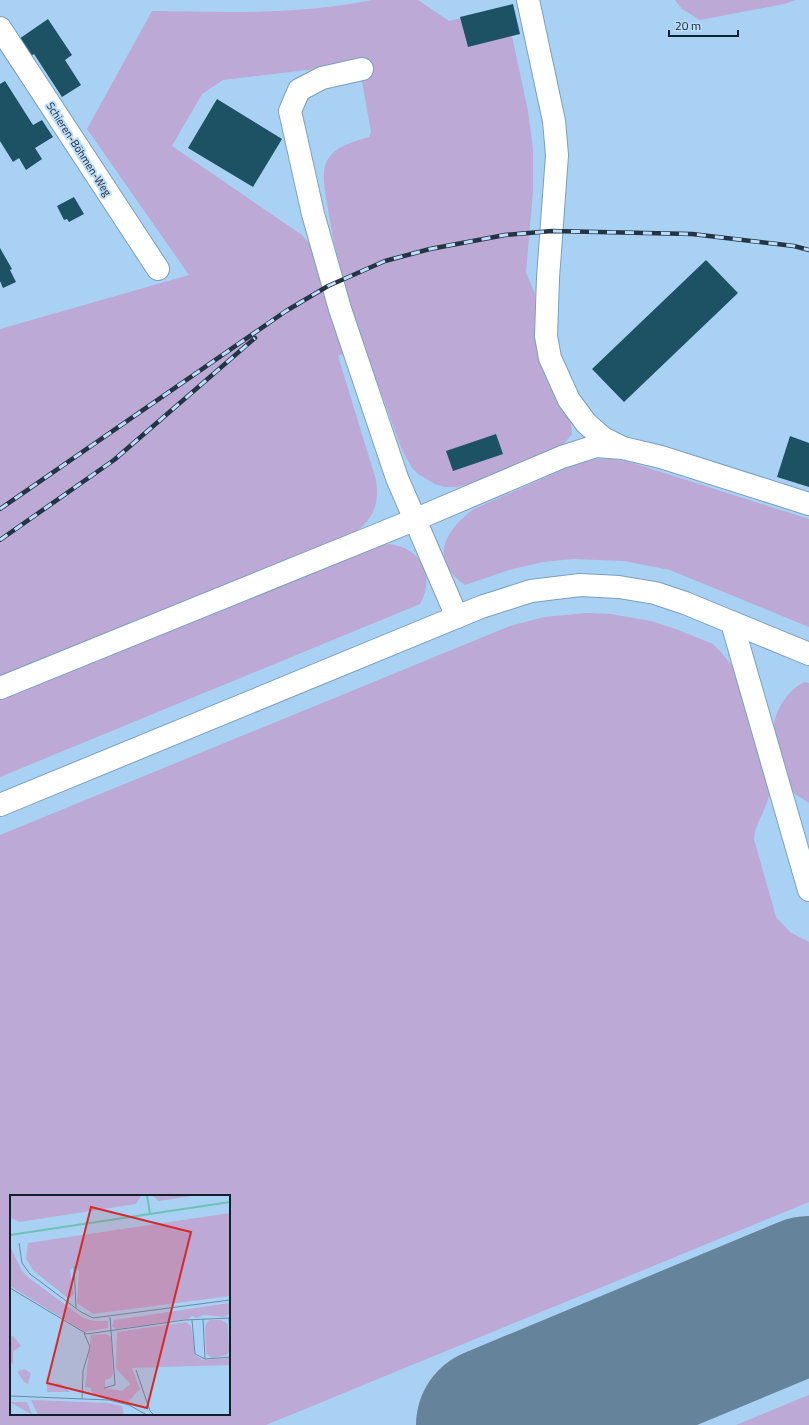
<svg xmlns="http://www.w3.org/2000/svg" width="809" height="1425" viewBox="0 0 809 1425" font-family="'Titillium Web',sans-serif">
<rect width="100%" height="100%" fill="#a9d1f3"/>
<g fill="#bca9d5" fill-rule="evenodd">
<path d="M372,0H418L449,21L461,18L468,47L512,36L528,111L533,149V191L526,273L535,294V331L543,370L554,395L570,418L572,434L563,445L477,482L456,487H444L435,484L418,474L412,468L402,450C374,371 341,293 328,209C326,195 321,177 326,163C333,146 354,142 369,137L371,132L359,64L223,80L202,94L172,146L302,235L309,243L328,309L345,353L338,356L376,480C380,503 373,520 354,533L0,677V329L189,275L87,129L152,11C225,12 300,15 372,0Z"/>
<polygon points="675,0 796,0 784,4 700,20 682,9"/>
<path d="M597,459H614L633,463L809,519V627L670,570L624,561L573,559L543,562L509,570L465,585C428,560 445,530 474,509L576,464Z"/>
<path d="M389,544C421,548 436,575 420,604L0,777V700L377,546Z"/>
<path d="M587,613L611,614L651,621L673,628L713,644L720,651L734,668L770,790C768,808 755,822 754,839L776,917L790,932L809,942V1202L266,1425H0V835L510,626L544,617ZM11,1196H229V1414H11Z"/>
<path d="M805,682L809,683V803L791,791C785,772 778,753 774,734C771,716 788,688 805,682Z"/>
<polygon points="809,1395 809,1425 736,1425"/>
</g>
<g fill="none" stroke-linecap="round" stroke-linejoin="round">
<polyline stroke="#66839c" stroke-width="156" points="494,1425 809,1294"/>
</g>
<g fill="#1c5264">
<polygon points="513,4 520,34 468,47 460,17"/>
<polygon points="48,19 72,55 65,60 81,85 62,97 34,54 31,56 19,39"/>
<polygon points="5,81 33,125 42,120 53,137 35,148 42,159 26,170 19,158 13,162 0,141 0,84"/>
<polygon points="217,99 282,139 253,187 188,148"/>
<polygon points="74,197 84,214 69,222 67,219 64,220 57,206"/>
<polygon points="0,248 12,269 10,270 16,282 3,288 0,281"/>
<polygon points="706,260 738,293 624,402 592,369"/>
<polygon points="496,434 503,454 453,471 446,451"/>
<polygon points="790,436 809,443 809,487 777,477"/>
</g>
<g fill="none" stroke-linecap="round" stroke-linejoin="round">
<defs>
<g id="minor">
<polyline points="528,0 554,121 557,155 548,278 546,336 550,358 569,400 586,423 603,438 621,447"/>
<polyline points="0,28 158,269"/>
<polyline points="362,69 322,78 299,90 290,111 313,214 340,309 397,478 457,617"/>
<polyline points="732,623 809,890"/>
<polyline points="0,688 414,520 562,457 596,446 623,448 661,457 809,504"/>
<polyline points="0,805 481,607 531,591 580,585 619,587 655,593 685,603 809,654"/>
</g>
</defs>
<use href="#minor" stroke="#7aa0c0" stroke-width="24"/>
<use href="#minor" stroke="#fff" stroke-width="22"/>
<defs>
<g id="rail">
<polyline points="0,509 286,311 328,286 385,261 430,249 505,235 552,231 692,234 794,246 809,250"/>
<polyline points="0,540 114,460 255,338"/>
</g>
</defs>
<use href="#rail" stroke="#233545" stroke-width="4.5"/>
<use href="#rail" stroke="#bdddf8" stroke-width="3" stroke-dasharray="9" stroke-linecap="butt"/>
</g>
<g text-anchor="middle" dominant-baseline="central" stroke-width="4" stroke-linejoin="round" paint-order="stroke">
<g font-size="11" fill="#11202d" stroke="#bdddf8">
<text transform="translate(79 149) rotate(57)">Schieren-Böhmen-Weg</text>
</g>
</g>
<g transform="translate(10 1195)">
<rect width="220" height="220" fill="#a9d1f3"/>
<path d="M0,0H131V1L126,9L9,27L0,22ZM142,0H188L149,6ZM220,18V101L83,119L67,108L69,76L65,71L60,75L64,99L59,104L24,76L16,64L18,48ZM0,51L12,76L19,83L72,122L83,126H98V133L75,137L0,91ZM220,108V119L214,122L194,120L186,123L182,121L178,124L106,134L102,131L104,125ZM199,125H211L218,129L219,156L217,160L202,163L196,158L195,131ZM176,127L181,131L185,160L193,165L220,163V170L122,173L130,194L118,207L87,201L81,196V193L75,192L81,140L96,139L101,142L103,178L101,183L95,185V193L112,196L120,189L106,173L107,137ZM3,141L11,151L3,156V170L0,165V142ZM14,174L21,178L18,189L14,187L8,178V176ZM37,188L51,189L60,197H37ZM21,205L98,208L112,211L114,220H28ZM0,207H17L22,219L17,217Z" fill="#bca9d5"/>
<path fill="none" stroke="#71c2b6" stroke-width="2" d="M137,0L140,19M0,40L220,7"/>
<path fill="none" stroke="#6c8aa4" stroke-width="1" d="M9,48L12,68L20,79L71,117L83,123L220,105M64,71L66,113M0,93L77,139L175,125L220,123M219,123L220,139M193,124L195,164M182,125L185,159L195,164L220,162M126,175L140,216L144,220M94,193L105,190L100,122M0,201L99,205L119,210L137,220M72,204L73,176L80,152L74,138"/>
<path fill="#d62828" fill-opacity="0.15" stroke="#d62828" stroke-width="2" d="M81,12L181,37L137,213L37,188Z"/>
<rect width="220" height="220" fill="none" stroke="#11202d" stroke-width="2"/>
</g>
<path d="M669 30v6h69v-6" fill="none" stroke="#11202d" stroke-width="2"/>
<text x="675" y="30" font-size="12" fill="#11202d" stroke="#bdddf8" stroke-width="3" paint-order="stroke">20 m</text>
</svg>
